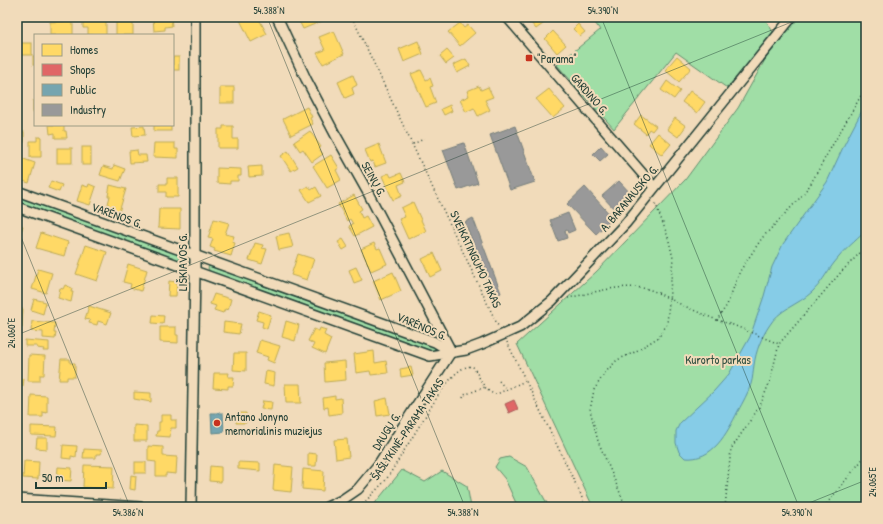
<svg xmlns="http://www.w3.org/2000/svg" width="883" height="524" viewBox="0 0 883 524" font-family="'Patrick Hand',sans-serif">
<rect width="100%" height="100%" fill="#f1dbba"/>
<filter id="ink" filterUnits="userSpaceOnUse"><feTurbulence type="fractalNoise" baseFrequency=".025" numOctaves="2"/><feDisplacementMap in="SourceGraphic" scale="8" xChannelSelector="R" yChannelSelector="G"/><feConvolveMatrix kernelMatrix="1 2 1 2 8 2 1 2 1" color-interpolation-filters="sRGB"/></filter>
<g filter="url(#ink)">
<g fill="#a0dea6" stroke="#608e6d">
<polygon points="591,17 764,17 773,32 727,88 676,52 614,129 557,65 600,30"/>
<polygon points="798,17 866,17 866,507 593,507 517,344 596,272 685,180 738,108 766,58"/>
<polygon points="17,196 182,255 183,258 177,260 17,202"/>
<polygon points="209,266 435,347 435,349 433,351 431,351 210,272 208,268"/>
<polygon points="509,457 527,467 549,507 521,507 516,503 505,479 495,467 500,459"/>
<polygon points="402,470 425,482 442,471 467,486 471,507 372,507"/>
</g>
<path fill="#86cce7" stroke="#5d939f" d="M866,103V231C855,241 843,251 834,263C826,273 821,284 812,292C798,305 779,309 769,326C761,338 756,351 754,365C753,371 753,378 751,384C748,393 743,402 738,411C727,433 713,461 685,458L679,452L676,443V431L680,423L714,391L729,374L750,337L764,296L772,267L783,244L827,182L845,143Z"/>
<g fill="#ffd966" stroke="#bcaa57">
<polygon points="153,17 171,17 172,26 165,27 165,30 154,31"/>
<polygon points="246,17 258,17 267,34 251,42 240,20"/>
<polygon points="300,17 327,17 327,19 303,29 299,21 302,20"/>
<polygon points="526,17 544,17 547,21 536,29"/>
<rect x="116" y="18" width="17" height="17"/>
<polygon points="83,19 106,19 106,35 88,35 88,28 83,28"/>
<polygon points="73,21 73,35 50,35 50,22"/>
<polygon points="460,23 464,28 468,25 475,33 460,46 448,32"/>
<polygon points="578,24 585,32 580,36 573,29"/>
<polygon points="334,31 344,54 323,64 317,53 325,50 319,37"/>
<polygon points="553,31 566,45 557,53 545,39"/>
<polygon points="418,41 423,54 404,62 399,49"/>
<rect x="17" y="43" width="15" height="12"/>
<polygon points="447,50 454,58 446,64 440,56"/>
<rect x="33" y="56" width="2" height="9"/>
<polygon points="677,56 691,68 679,82 665,70"/>
<rect x="173" y="57" width="6" height="13"/>
<polygon points="466,59 470,66 457,73 453,65"/>
<polygon points="421,70 426,80 430,78 433,86 430,87 436,103 426,107 411,74"/>
<polygon points="353,75 357,85 352,88 354,94 345,98 338,82"/>
<polygon points="667,81 680,91 674,99 661,90"/>
<polygon points="479,86 481,90 488,87 493,97 485,100 490,110 478,116 474,108 466,112 460,100 469,96 467,91"/>
<rect x="220" y="87" width="14" height="16"/>
<polygon points="549,89 565,108 553,118 536,99"/>
<polygon points="690,91 705,102 697,113 682,102"/>
<rect x="33" y="101" width="2" height="11"/>
<polygon points="450,105 452,111 444,115 441,109"/>
<polygon points="307,107 312,117 310,118 313,124 291,135 283,119"/>
<polygon points="641,115 656,126 652,131 649,129 646,134 634,124"/>
<polygon points="675,118 686,126 678,137 667,129"/>
<polygon points="49,125 64,125 64,131 66,131 67,138 55,138 55,133 50,134"/>
<rect x="154" y="125" width="17" height="6"/>
<polygon points="144,126 145,135 133,136 132,127"/>
<polygon points="223,126 233,126 233,139 238,139 238,148 218,148 218,129 223,129"/>
<polygon points="310,131 321,147 319,149 323,154 312,162 303,149 300,151 294,142"/>
<rect x="17" y="132" width="7" height="10"/>
<polygon points="658,133 671,144 662,155 649,144"/>
<polygon points="37,137 41,137 41,157 30,157 30,141 37,141"/>
<polygon points="154,143 175,143 175,149 178,149 178,158 153,157"/>
<polygon points="379,144 386,163 375,167 373,161 370,162 365,150"/>
<rect x="82" y="147" width="9" height="18"/>
<rect x="57" y="148" width="15" height="15"/>
<polygon points="137,150 138,155 146,155 147,162 130,163 129,151"/>
<polygon points="288,151 298,167 291,171 281,156"/>
<polygon points="331,155 339,168 336,170 341,180 327,188 313,166"/>
<polygon points="21,158 35,163 29,183 17,179 17,170"/>
<polygon points="114,165 125,169 120,181 100,175 103,166 113,169"/>
<polygon points="262,166 262,176 249,177 248,167"/>
<polygon points="217,168 241,169 241,176 238,176 238,181 230,181 230,184 217,183"/>
<polygon points="389,173 391,177 401,173 405,182 398,185 402,196 393,200 382,176"/>
<polygon points="167,178 178,178 178,197 166,197 166,192 159,192 159,184 167,184"/>
<polygon points="51,181 62,185 59,192 48,188"/>
<polygon points="89,184 96,187 90,205 77,201 82,185 88,187"/>
<polygon points="110,185 126,189 119,212 107,208 110,196 108,196"/>
<polygon points="308,186 311,190 316,187 321,196 309,202 301,190"/>
<polygon points="354,195 362,209 359,211 362,218 366,216 372,227 355,236 349,226 353,224 350,219 347,221 338,204"/>
<polygon points="413,202 426,231 408,239 399,219 405,217 401,208"/>
<polygon points="159,209 180,209 180,229 158,228"/>
<polygon points="214,219 229,223 225,234 234,236 232,242 235,243 231,256 214,251 215,249 210,247 213,239 208,238"/>
<polygon points="17,223 23,226 19,238 17,238"/>
<polygon points="41,233 68,242 64,256 36,248"/>
<polygon points="289,233 293,247 279,250 276,236"/>
<polygon points="343,239 348,247 343,250 338,242"/>
<polygon points="255,243 263,245 262,248 267,249 262,264 249,260"/>
<polygon points="374,243 377,249 380,248 387,264 371,271 361,249"/>
<polygon points="86,245 107,252 97,281 76,274"/>
<polygon points="434,253 442,271 430,277 422,259"/>
<polygon points="298,254 314,259 307,280 291,275"/>
<polygon points="128,264 147,270 141,291 130,288 131,284 123,282"/>
<polygon points="356,267 362,280 354,283 349,270"/>
<polygon points="38,269 52,273 46,293 32,289"/>
<polygon points="393,272 401,291 381,300 373,281"/>
<polygon points="169,281 177,282 176,296 168,296"/>
<polygon points="65,285 72,288 71,292 73,292 71,302 58,298 60,288 63,289"/>
<polygon points="214,294 231,299 228,310 225,309 223,313 214,310 216,306 210,304"/>
<polygon points="34,299 46,302 43,314 31,310"/>
<polygon points="89,306 111,313 107,324 98,321 97,325 89,323 90,320 85,319"/>
<polygon points="17,309 23,309 22,328 17,328"/>
<polygon points="259,311 271,315 267,329 262,327 263,322 256,320"/>
<polygon points="153,315 164,316 163,324 152,323"/>
<polygon points="32,321 55,323 54,333 56,333 55,339 43,338 43,332 31,331"/>
<polygon points="286,321 299,325 295,341 282,337"/>
<polygon points="224,322 241,324 239,334 223,332"/>
<polygon points="160,327 176,327 176,335 178,335 178,343 160,342"/>
<polygon points="320,328 326,330 324,335 331,339 325,354 312,348 314,344 308,341 314,329 319,331"/>
<polygon points="25,340 49,342 49,351 43,351 44,349 37,348 37,346 25,346"/>
<polygon points="260,340 280,346 274,363 267,360 268,357 256,353"/>
<polygon points="374,351 375,363 386,361 388,373 371,375 370,371 356,373 354,354"/>
<polygon points="234,353 246,353 246,371 233,370"/>
<polygon points="29,355 45,356 44,375 40,375 40,381 28,381"/>
<polygon points="61,359 70,359 70,363 75,363 75,377 67,377 67,380 59,380"/>
<polygon points="345,361 346,380 325,382 324,363"/>
<polygon points="411,367 413,375 401,377 400,369"/>
<polygon points="266,371 275,373 274,386 264,384"/>
<polygon points="214,373 229,373 228,377 234,377 233,386 228,386 228,389 213,388"/>
<polygon points="17,379 24,379 23,386 17,386"/>
<polygon points="285,384 300,384 301,403 286,403"/>
<polygon points="134,392 151,393 151,402 134,399"/>
<polygon points="31,395 47,396 47,413 43,412 43,417 30,417"/>
<polygon points="335,396 335,399 341,398 342,413 329,415 328,407 324,408 323,398"/>
<polygon points="387,398 390,414 377,416 375,401"/>
<polygon points="263,401 272,402 271,410 261,409"/>
<polygon points="17,402 18,402 18,408 21,408 21,431 17,431"/>
<polygon points="237,413 246,413 246,423 236,423"/>
<polygon points="161,415 171,415 171,420 176,420 176,428 171,428 170,437 156,436 157,431 159,431 159,422 161,422"/>
<polygon points="134,425 147,426 147,441 134,441"/>
<polygon points="31,426 57,427 56,436 31,435"/>
<polygon points="37,438 47,438 47,449 36,448"/>
<polygon points="347,439 349,457 336,459 334,440"/>
<polygon points="63,445 77,446 76,457 71,456 71,459 62,458"/>
<polygon points="148,446 163,447 163,456 177,457 176,474 166,473 166,476 156,476 156,462 148,461"/>
<polygon points="84,449 102,450 101,454 96,454 96,458 83,458"/>
<polygon points="308,453 317,454 316,466 308,466"/>
<polygon points="24,461 39,462 38,479 23,478"/>
<rect x="135" y="462" width="11" height="11"/>
<polygon points="238,462 260,463 260,471 238,469"/>
<polygon points="84,465 114,466 113,489 83,487"/>
<polygon points="275,465 293,467 291,492 273,490"/>
<polygon points="210,466 221,467 221,482 209,481"/>
<polygon points="58,467 72,468 71,481 57,480"/>
<polygon points="303,469 324,471 323,491 302,489"/>
<polygon points="131,475 136,476 135,490 130,489"/>
</g>
<polygon fill="#e06666" stroke="#a65a57" points="514,400 518,409 509,413 505,404"/>
<polygon fill="#76a5af" stroke="#5c868a" points="211,413 223,413 224,432 212,433"/>
<g fill="#999" stroke="#747d7b">
<polygon points="515,126 535,182 510,190 490,135"/>
<polygon points="464,143 478,183 458,190 443,150"/>
<polygon points="601,146 608,154 600,161 593,154"/>
<polygon points="619,181 633,196 616,211 602,196"/>
<polygon points="585,187 613,218 596,234 567,204"/>
<polygon points="568,213 575,230 568,233 567,230 565,231 567,238 558,241 550,220"/>
<polygon points="473,218 501,293 493,296 465,222"/>
</g>
<g fill="none" stroke-linecap="round" stroke-linejoin="round">
<defs>
<g id="minor">
<polyline points="277,17 306,79 335,134 367,191 451,351"/>
<polyline points="507,17 654,187"/>
<polyline points="17,191 435,342 451,352"/>
<polyline points="17,207 430,356 466,350 482,344 520,327 552,301 626,223 792,17"/>
<polyline points="17,499 140,507"/>
<polyline points="191,507 195,271 195,17"/>
<polyline points="327,507 342,500 358,489 378,465 451,352"/>
</g>
</defs>
<use href="#minor" stroke="#1f3d34" stroke-width="12"/>
<g stroke="#1f3d34" stroke-width="1.5" stroke-dasharray="1 3" stroke-linecap="butt">
<polyline points="352,17 498,326"/>
<polyline points="413,144 424,139"/>
<path d="M568,298C592,293 622,283 647,289C656,291 663,296 672,300C686,307 702,314 717,320L727,305L740,271L762,238L798,200L810,185L825,158L866,87"/>
<polyline points="717,320 733,325 779,344"/>
<polyline points="507,342 581,495 585,507"/>
<polyline points="499,381 507,390"/>
<polyline points="463,398 464,395 485,387"/>
<path d="M360,507L386,480L439,394C446,385 460,363 473,367C480,376 484,394 497,394L527,380"/>
<polyline points="626,507 598,441 590,410 594,390 604,374 617,360 633,353 659,337 667,324 673,258 668,237 655,202"/>
<polyline points="725,507 731,449 760,406 770,381 779,344 842,271 866,247"/>
<polyline points="824,507 866,455"/>
</g>
<use href="#minor" stroke="#f1dbba" stroke-width="9"/>
</g>
</g>
<path fill="none" stroke="#1f3d34" stroke-width="1" stroke-opacity="0.45" d="M267,17L465,507M601,17L799,507M17,227L130,507M17,335L804,17M799,507L866,480"/>
<g fill="#c8321e" stroke="#f1dbba" stroke-width="1.5">
<rect x="525" y="54" width="8" height="8" rx="2"/>
<circle cx="217" cy="423" r="4"/>
</g>
<g text-anchor="middle" dominant-baseline="central" stroke-width="4" stroke-linejoin="round" paint-order="stroke">
<g font-size="12" fill="#1f3d34" stroke="#f1dbba" text-anchor="start">
<text x="537" y="58">"Parama"</text>
<text x="225" y="416">Antano Jonyno<tspan x="225" dy="14">memorialinis muziejus</tspan></text>
</g>
<g font-size="12" fill="#1f3d34" stroke="#f1dbba">
<text transform="translate(590 94) rotate(49)">GARDINO G.</text>
<text transform="translate(374 179) rotate(61)">SEINŲ G.</text>
<text transform="translate(629 198) rotate(-50)">A. BARANAUSKO G.</text>
<text transform="translate(117 215) rotate(20)">VARĖNOS G.</text>
<text transform="translate(476 259) rotate(65)">SVEIKATINGUMO TAKAS</text>
<text transform="translate(182 262) rotate(-90)">LIŠKIAVOS G.</text>
<text transform="translate(422 326) rotate(23)">VARĖNOS G.</text>
<text transform="translate(407 429) rotate(-56)">ŠAŠLYKINĖ-PARAMA TAKAS</text>
<text transform="translate(386 431) rotate(-58)">DAUGŲ G.</text>
</g>
<g font-size="12" fill="#2c4d3f" stroke="#f1dbba">
<text x="718" y="359">Kurorto parkas</text>
</g>
</g>
<rect width="883" height="524" fill="none" stroke="#f1dbba" stroke-width="44"/>
<rect x="34" y="34" width="140" height="92" fill="#f1dbba" stroke="#9d9c84"/>
<rect x="42" y="44" width="20" height="12" fill="#ffd966" stroke="#9d9c84"/>
<text x="70" y="54" font-size="12" fill="#1f3d34">Homes</text>
<rect x="42" y="64" width="20" height="12" fill="#e06666" stroke="#9d9c84"/>
<text x="70" y="74" font-size="12" fill="#1f3d34">Shops</text>
<rect x="42" y="84" width="20" height="12" fill="#76a5af" stroke="#9d9c84"/>
<text x="70" y="94" font-size="12" fill="#1f3d34">Public</text>
<rect x="42" y="104" width="20" height="12" fill="#999999" stroke="#9d9c84"/>
<text x="70" y="114" font-size="12" fill="#1f3d34">Industry</text>
<path d="M36 482v6h70v-6" fill="none" stroke="#1f3d34" stroke-width="2"/>
<text x="42" y="482" font-size="12" fill="#1f3d34" stroke="#f1dbba" stroke-width="3" paint-order="stroke">50 m</text>
<rect x="22" y="22" width="839" height="480" fill="none" stroke="#1f3d34" stroke-width="1.5"/>
<g font-size="10" text-anchor="middle" fill="#1f3d34">
<text x="269" y="14">54.388°N</text>
<text x="603" y="14">54.390°N</text>
<text transform="translate(11 333) rotate(-90)" y="4">24.060°E</text>
<text transform="translate(872 482) rotate(-90)" y="4">24.065°E</text>
<text x="128" y="516">54.386°N</text>
<text x="463" y="516">54.388°N</text>
<text x="797" y="516">54.390°N</text>
</g>
</svg>
